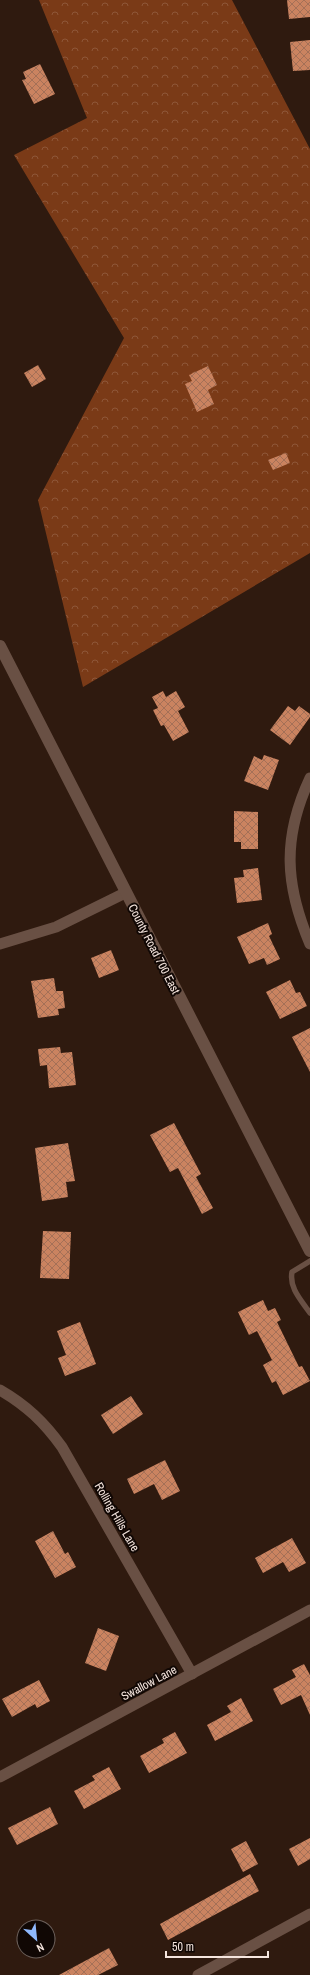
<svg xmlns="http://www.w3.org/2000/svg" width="310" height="1975" viewBox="0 0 310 1975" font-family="'Archivo Narrow',sans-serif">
<defs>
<pattern id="forest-crowns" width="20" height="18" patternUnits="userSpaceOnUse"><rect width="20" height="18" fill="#7a3a17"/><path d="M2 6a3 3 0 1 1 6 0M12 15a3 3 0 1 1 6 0" fill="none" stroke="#8e5638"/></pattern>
<pattern id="building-cross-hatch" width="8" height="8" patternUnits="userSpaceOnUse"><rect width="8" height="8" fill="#ca8360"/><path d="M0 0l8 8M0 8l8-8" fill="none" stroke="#a47057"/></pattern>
</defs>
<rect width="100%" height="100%" fill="#2f1a0f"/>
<polygon fill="url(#forest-crowns)" points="39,0 232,0 310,149 310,553 83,687 38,500 124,338 14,155 87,118"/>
<g fill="url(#building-cross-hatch)">
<polygon points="287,0 310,0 310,17 289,19"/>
<polygon points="310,40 310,70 293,71 290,42"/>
<polygon points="40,64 55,94 34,104 22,80 26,79 23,72"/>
<polygon points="38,365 46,379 32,387 24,373"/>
<polygon points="208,366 217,385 208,390 214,404 197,412 185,384 192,381 189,375"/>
<polygon points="286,453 290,463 273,470 268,460"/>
<polygon points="163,691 166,697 176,691 185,707 178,711 189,732 173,741 164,725 161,726 153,710 158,708 152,697"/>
<polygon points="288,706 295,711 299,706 310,714 310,717 290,745 270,730"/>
<polygon points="264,755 279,760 268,790 244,781 254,756 262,760"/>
<polygon points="234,811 258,812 258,849 241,849 241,842 234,842"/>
<polygon points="258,868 262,900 237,903 234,878 244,877 243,870"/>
<polygon points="268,923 272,934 269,936 280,959 267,965 264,958 249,964 237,937"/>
<polygon points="111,950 119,970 99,978 91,958"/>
<polygon points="54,978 56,991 63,991 65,1008 58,1009 59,1015 38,1018 31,981"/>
<polygon points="290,980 296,993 300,992 307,1006 280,1019 266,992"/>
<polygon points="310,1028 310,1072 292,1037"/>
<polygon points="60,1047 61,1053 72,1052 76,1085 49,1088 47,1065 40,1066 38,1049"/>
<polygon points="174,1123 201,1174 196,1177 213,1208 202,1214 178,1168 170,1172 150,1135"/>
<polygon points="68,1143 75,1181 66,1182 68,1197 42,1201 35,1148"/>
<polygon points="43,1231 71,1232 69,1279 40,1278"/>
<polygon points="263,1300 268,1311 275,1308 281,1320 277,1322 299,1367 302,1366 310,1381 283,1395 276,1381 272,1383 263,1365 272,1360 257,1331 249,1335 238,1312"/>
<polygon points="80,1322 96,1364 65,1376 58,1358 66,1355 57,1331"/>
<polygon points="131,1396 143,1414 113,1434 101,1415"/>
<polygon points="165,1460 180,1491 162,1500 154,1484 134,1494 127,1479"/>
<polygon points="53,1531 65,1554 68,1552 76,1567 55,1578 35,1541"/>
<polygon points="292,1538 306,1563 289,1572 283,1562 263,1573 255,1558"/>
<polygon points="98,1628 119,1636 106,1671 85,1663"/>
<polygon points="304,1664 310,1675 310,1715 301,1695 281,1705 273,1689 296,1677 292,1670"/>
<polygon points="39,1680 50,1701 37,1708 35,1704 12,1717 2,1699"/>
<polygon points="241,1698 253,1721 215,1741 207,1725 231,1712 227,1706"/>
<polygon points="175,1732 187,1753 149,1773 140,1756 164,1743 162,1739"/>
<polygon points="109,1767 121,1789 84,1809 74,1791 95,1780 92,1776"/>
<polygon points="50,1807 58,1824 17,1845 8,1828"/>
<polygon points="310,1838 310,1859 298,1866 289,1849"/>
<polygon points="246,1841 258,1864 243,1872 231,1849"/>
<polygon points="250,1874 259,1891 168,1940 160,1924"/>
<polygon points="109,1948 118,1965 98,1975 59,1975"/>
</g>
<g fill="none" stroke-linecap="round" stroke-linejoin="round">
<path stroke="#695044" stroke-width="5.5" d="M310,1261L292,1272C289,1288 301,1300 310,1313"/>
<g stroke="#695044" stroke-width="11">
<path d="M310,778C282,838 285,885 310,944"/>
<polyline points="0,944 56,927 125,893"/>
<path d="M0,1390C26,1405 44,1422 62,1447L192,1674"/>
<polyline points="0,1777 310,1610"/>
<polyline points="198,1975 310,1914"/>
</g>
<polyline stroke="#695044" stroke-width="12" points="0,646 310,1251"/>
</g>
<g text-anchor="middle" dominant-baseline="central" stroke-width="4" stroke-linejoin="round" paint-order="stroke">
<g font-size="12" fill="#f5e5de" stroke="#100704">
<text transform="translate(154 949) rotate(63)">County Road 700 East</text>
<text transform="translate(117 1517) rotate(60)">Rolling Hills Lane</text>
<text transform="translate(149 1683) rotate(-28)">Swallow Lane</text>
</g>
</g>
<g transform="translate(36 1939) rotate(153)"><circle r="19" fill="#100704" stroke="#6c605b"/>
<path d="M0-3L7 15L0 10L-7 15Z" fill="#8eb8fd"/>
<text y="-6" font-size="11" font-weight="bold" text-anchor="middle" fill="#f5e5de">N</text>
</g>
<path d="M166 1951v6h102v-6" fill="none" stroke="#f5e5de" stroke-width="2"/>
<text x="172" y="1951" font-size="12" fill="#f5e5de" stroke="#100704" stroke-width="3" paint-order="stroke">50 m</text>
</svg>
